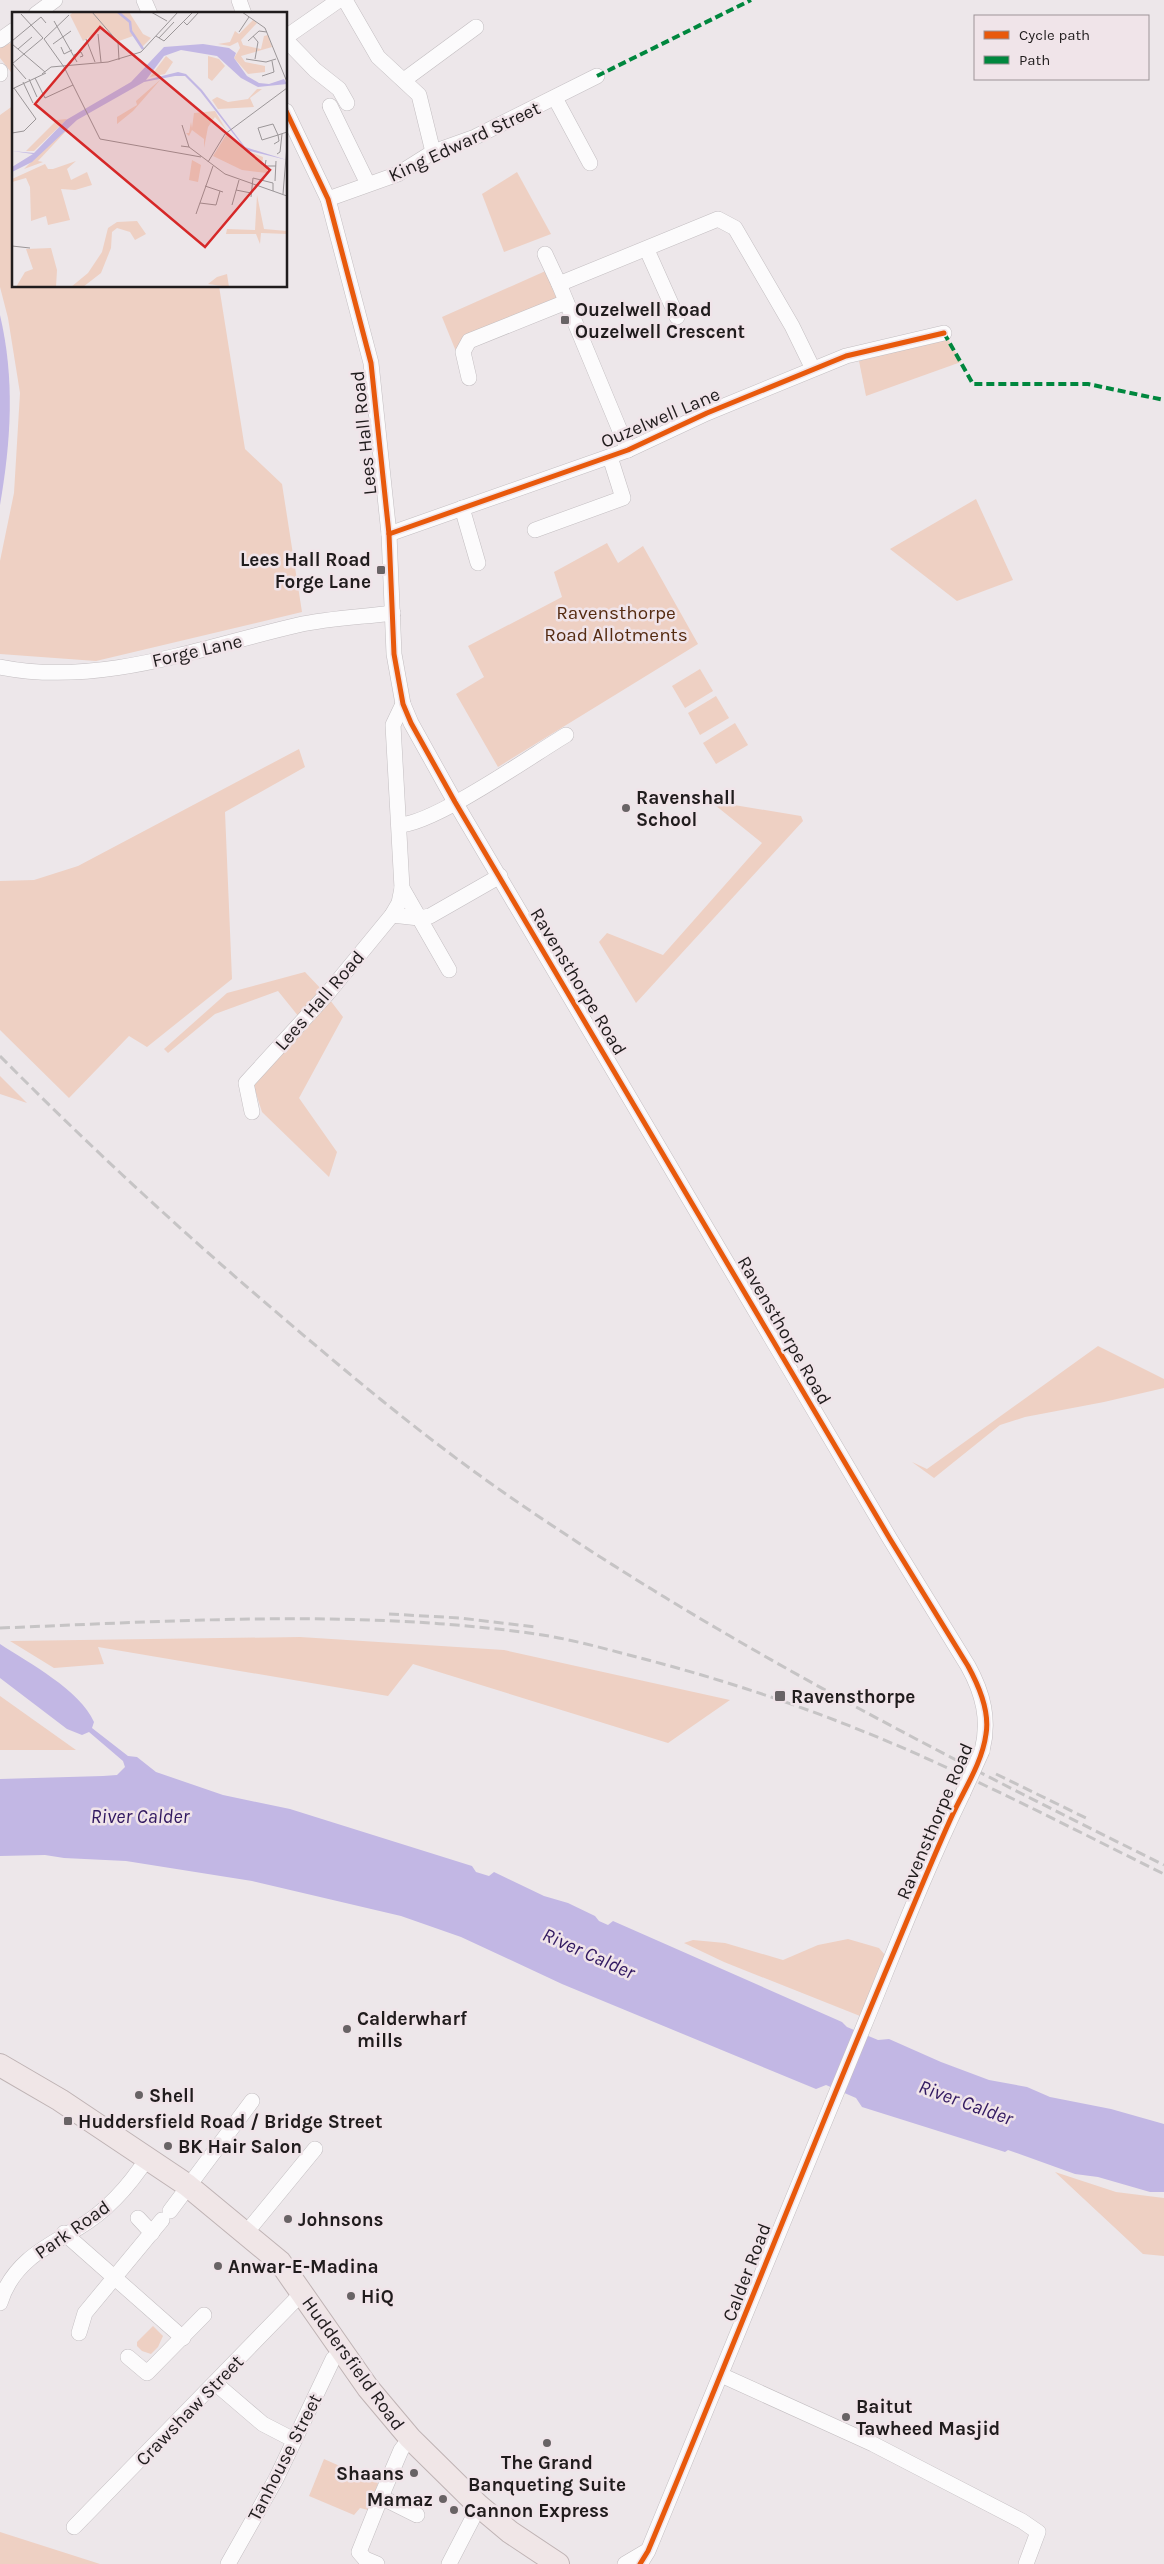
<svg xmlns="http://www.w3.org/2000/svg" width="1164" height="2564" font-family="Karla,sans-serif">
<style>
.green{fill:#eed0c3}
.water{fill:#c2b7e4}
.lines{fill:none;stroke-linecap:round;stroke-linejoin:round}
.minor-casing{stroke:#c3bec1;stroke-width:16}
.highway-casing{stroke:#bfb3b4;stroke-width:24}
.minor{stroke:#fcfbfc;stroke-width:15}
.highway{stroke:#f0e6e7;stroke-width:22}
.rail{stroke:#c6c4c5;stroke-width:3;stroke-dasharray:10 5;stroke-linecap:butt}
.minor-bridge-casing{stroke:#c3bec1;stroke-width:16;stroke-linecap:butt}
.minor-bridge{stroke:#fcfbfc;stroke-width:15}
.quiet{stroke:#00873e;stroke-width:4;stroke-dasharray:8 4;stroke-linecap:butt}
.cycleway-casing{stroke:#f0e4e9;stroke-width:8}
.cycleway{stroke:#e8590c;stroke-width:5}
.poi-dot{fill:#686365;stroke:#f0e4e9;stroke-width:2}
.labels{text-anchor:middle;stroke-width:5;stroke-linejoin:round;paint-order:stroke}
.street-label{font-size:19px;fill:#201c1d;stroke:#f0e4e9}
.poi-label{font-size:19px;font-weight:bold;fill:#201c1d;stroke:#f0e4e9;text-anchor:start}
.park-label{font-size:19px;fill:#552b11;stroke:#f0e4e9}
.water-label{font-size:20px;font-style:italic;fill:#311860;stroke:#f0e4e9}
.inset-river{fill:none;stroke:#c2b7e4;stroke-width:2.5}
.inset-road{fill:none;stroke:#9b9698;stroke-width:1}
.view{fill:#d62828;fill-opacity:0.15;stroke:#d62828;stroke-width:2.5}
.inset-edge{fill:none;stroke:#201c1d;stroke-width:2.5}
</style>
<rect width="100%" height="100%" fill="#ede7ea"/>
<g class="green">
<polygon points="14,34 14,76 0,58 0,47 11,43"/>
<polygon points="14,105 14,286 219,286 245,449 282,484 302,612 96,661 0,654 0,561 14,493 20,393 8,318 0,287 0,115"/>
<polygon points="517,172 551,234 504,252 482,194"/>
<polygon points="550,269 564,301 460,352 455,349 442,317"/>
<polygon points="947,337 961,362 866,396 859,361"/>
<polygon points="976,499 1013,580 957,601 890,549"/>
<polygon points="607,543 618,563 643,546 698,644 498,767 456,694 484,677 468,646 562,597 554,572"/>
<polygon points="700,669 713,691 685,708 672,686"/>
<polygon points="716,696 729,718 700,735 688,713"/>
<polygon points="735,723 748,745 716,764 703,743"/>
<polygon points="299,749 305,767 225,812 232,979 147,1047 129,1036 69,1098 0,1030 0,881 34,880 78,866"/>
<polygon points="710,801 801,816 803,821 636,1003 599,942 607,933 663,955 762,843"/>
<polygon points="305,972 323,991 299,1017 278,991 215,1014 168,1053 164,1049 227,993"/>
<polygon points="330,1000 343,1017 299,1098 337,1152 329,1177 262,1112 253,1084"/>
<polygon points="0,1076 27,1103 0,1094"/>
<polygon points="1098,1346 1164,1379 1164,1388 1104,1402 1025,1417 1000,1425 934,1478 912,1462 927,1469"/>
<polygon points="300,1637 504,1650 730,1700 668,1743 413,1664 388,1696 98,1647 104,1664 54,1668 10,1641"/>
<polygon points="0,1696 76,1750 0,1750"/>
<polygon points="848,1939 879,1948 885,1955 873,1989 860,2016 724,1962 684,1943 693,1940 725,1943 783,1960 818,1945"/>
<polygon points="1055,2172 1116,2192 1164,2198 1164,2256 1143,2254"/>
<polygon points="153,2326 163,2336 158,2347 151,2354 142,2351 137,2346 137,2342"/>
<polygon points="324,2459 378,2483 368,2510 360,2508 354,2515 309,2496"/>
<polygon points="0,2532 100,2564 0,2564"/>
</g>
<g class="water">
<path d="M0 315C15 379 11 441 0 505Z"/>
<path d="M0 1644C29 1663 80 1690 94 1722L92 1728 128 1756 137 1757 156 1772 223 1795 290 1809 472 1866 476 1872 489 1876 494 1872 544 1896 568 1903 595 1916 599 1921 608 1925 613 1921 842 2022 847 2027 878 2040 889 2039 941 2062 989 2080 1027 2087 1050 2097 1111 2109 1164 2124V2192H1150L1098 2177 1075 2174 1008 2150 1005 2152 862 2107 856 2098 826 2085 816 2089 562 1984 461 1937 401 1916 252 1881 126 1861 64 1858 45 1855 0 1856V1779L103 1776 117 1775 125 1767 123 1761 89 1732 82 1735 67 1729 0 1678Z"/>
</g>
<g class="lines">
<defs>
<g id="minor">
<polyline points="144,0 150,14"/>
<polyline points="239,0 244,14"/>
<polyline points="345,0 378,57 419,95 433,152"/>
<polyline points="36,14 55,0"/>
<polyline points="286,37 339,0"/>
<polyline points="0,40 14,30"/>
<polyline points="286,40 315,70 339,89 347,103"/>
<polyline points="0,71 0,74"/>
<polyline points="404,80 476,27"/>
<polyline points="555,98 590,163"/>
<polyline points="330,106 368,184"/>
<path d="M286 111 328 199 371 363 389 534 394 654 403 704 411 723 455 802 890 1539 968 1666C983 1693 990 1720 982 1751"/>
<polyline points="328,199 398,174 433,152 475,137 597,76"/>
<polyline points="647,250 677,317"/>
<polyline points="545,254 559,284 628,450"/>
<polyline points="559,284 718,219 735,228 792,326 813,369"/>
<polyline points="469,378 463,352 469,341 566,302"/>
<polyline points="462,508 478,563"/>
<polyline points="535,530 623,498 610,457"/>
<polyline points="389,534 628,450 707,413 846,356 944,333"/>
<path d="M0 667C100 687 202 647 298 625 329 618 362 617 393 613"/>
<polyline points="403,704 393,725 402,888 449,970"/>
<path d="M399 825C434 824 531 756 566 735"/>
<polyline points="392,915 419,918 430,916 500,876"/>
<polyline points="252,1112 246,1083 328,993 392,915 399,903 402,888"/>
<polyline points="170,2211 252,2101"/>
<polyline points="138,2218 152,2233"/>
<polyline points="64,2233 183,2338"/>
<polyline points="246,2233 315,2149"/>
<path d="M0 2303C12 2263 45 2247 78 2228 107 2211 130 2185 148 2157"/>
<polyline points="79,2333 85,2313 162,2220"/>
<polyline points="128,2357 147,2373 204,2315"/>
<polyline points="721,2375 873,2444 1022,2521 1038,2532 1026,2564"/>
<polyline points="215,2383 263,2424 294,2440"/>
<polyline points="381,2497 401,2450 410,2438"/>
<polyline points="74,2527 303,2292"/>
<polyline points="228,2564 276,2479 333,2359 342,2352"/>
<polyline points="377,2564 365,2559 359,2552 381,2497 417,2515"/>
<polyline points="449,2564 479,2506"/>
<polyline points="625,2564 647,2551"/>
<path d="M640 2564 648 2551C721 2377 790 2202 863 2028 895 1950 926 1869 963 1793"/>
</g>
<polyline id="highway" points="0,2065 60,2100 187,2185 280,2262 368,2388 410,2438 479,2506 510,2532 558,2564"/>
</defs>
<use href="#minor" class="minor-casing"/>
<use href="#highway" class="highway-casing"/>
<use href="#minor" class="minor"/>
<use href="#highway" class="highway"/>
<g class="rail">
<path d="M0 1056C94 1151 193 1242 295 1328 362 1385 431 1442 503 1492 711 1637 938 1753 1164 1865"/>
<polyline points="389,1614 460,1618 536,1627"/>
<path d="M0 1628C176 1621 354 1609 529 1633 569 1638 609 1650 648 1660 754 1688 857 1725 956 1772 1026 1804 1095 1840 1164 1874"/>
<polyline points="996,1774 1086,1818"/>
</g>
<defs>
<polyline id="minor-bridge" points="963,1793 982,1751"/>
</defs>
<use href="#minor-bridge" class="minor-bridge-casing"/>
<use href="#minor-bridge" class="minor-bridge"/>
<g class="quiet">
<polyline points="597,76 751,0"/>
<polyline points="944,333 973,384 1088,384 1164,400"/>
</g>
<defs>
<g id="cycleway">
<path d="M286 111 328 199 371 363 389 534 394 654 403 704 411 723 455 802 890 1539 968 1666C979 1686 990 1711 986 1734 982 1764 963 1791 951 1818 927 1871 906 1924 883 1978 803 2168 728 2360 648 2551L640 2564"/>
<polyline points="389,534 628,450 707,413 846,356 944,333"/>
</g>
</defs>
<use href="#cycleway" class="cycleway-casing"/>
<use href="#cycleway" class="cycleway"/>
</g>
<g class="poi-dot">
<rect x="560" y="315" width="10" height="10" rx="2.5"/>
<rect x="376" y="565" width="10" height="10" rx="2.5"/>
<circle cx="626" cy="808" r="5"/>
<rect x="774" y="1690" width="12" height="12" rx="2.5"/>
<circle cx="347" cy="2029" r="5"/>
<circle cx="139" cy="2095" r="5"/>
<rect x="63" y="2116" width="10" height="10" rx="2.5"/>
<circle cx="168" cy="2146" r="5"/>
<circle cx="288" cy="2219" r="5"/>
<circle cx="218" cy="2266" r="5"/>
<circle cx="351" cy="2296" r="5"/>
<circle cx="846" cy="2417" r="5"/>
<circle cx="547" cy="2443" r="5"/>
<circle cx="414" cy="2473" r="5"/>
<circle cx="443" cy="2499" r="5"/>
<circle cx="454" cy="2510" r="5"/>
</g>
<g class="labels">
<g class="street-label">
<text transform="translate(464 141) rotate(-25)" y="7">King Edward Street</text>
<text transform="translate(660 417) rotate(-23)" y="7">Ouzelwell Lane</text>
<text transform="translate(363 433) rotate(-96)" y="7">Lees Hall Road</text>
<text transform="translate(197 650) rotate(-13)" y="7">Forge Lane</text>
<text transform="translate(579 981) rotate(59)" y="7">Ravensthorpe Road</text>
<text transform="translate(319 1000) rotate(-49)" y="7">Lees Hall Road</text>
<text transform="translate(785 1330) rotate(60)" y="7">Ravensthorpe Road</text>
<text transform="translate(934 1821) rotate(-67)" y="7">Ravensthorpe Road</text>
<text transform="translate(72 2229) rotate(-35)" y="7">Park Road</text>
<text transform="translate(746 2272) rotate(-69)" y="7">Calder Road</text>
<text transform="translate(354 2363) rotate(54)" y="7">Huddersfield Road</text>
<text transform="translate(189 2410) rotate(-46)" y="7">Crawshaw Street</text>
<text transform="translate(284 2457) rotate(-63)" y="7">Tanhouse Street</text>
</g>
<g class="poi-label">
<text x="575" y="316">Ouzelwell Road<tspan x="575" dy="22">Ouzelwell Crescent</tspan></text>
<text x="371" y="566" text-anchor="end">Lees Hall Road<tspan x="371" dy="22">Forge Lane</tspan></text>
<text x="636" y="804">Ravenshall<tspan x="636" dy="22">School</tspan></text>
<text x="791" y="1703">Ravensthorpe</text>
<text x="357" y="2025">Calderwharf<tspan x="357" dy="22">mills</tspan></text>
<text x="149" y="2102">Shell</text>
<text x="78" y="2128">Huddersfield Road / Bridge Street</text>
<text x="178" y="2153">BK Hair Salon</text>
<text x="298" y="2226">Johnsons</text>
<text x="228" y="2273">Anwar-E-Madina</text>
<text x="361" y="2303">HiQ</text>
<text x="856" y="2413">Baitut<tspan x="856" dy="22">Tawheed Masjid</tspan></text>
<text x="547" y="2469" text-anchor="middle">The Grand<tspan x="547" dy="22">Banqueting Suite</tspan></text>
<text x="404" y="2480" text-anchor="end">Shaans</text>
<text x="433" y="2506" text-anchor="end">Mamaz</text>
<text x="464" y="2517">Cannon Express</text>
</g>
<g class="park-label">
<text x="616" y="619">Ravensthorpe<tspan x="616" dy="22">Road Allotments</tspan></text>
</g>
<g class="water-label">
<text x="140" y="1823">River Calder</text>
<text transform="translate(589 1953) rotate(24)" y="7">River Calder</text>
<text transform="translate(966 2102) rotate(20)" y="7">River Calder</text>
</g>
</g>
<g transform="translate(12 12)">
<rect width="275" height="275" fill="#ede7ea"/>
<path d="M61 0H117L131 22 139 26 130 35 121 24 107 29 92 16 71 29 58 3ZM241 8 245 11 229 28 231 33 249 37 252 24 256 23 260 35 229 44 233 50 253 54V60L236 62 222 46 228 36 226 30 218 34 206 32 218 30 223 19 227 22ZM154 44 161 50 153 62 138 65ZM196 44 207 47 213 54 200 69 196 66ZM149 67 121 99 105 112V105L125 93 124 89ZM245 77H250L238 86 242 95 206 97 200 88 205 85 216 90 236 87ZM203 99 215 119 203 105 196 115 192 136V127L180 118 177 124 174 121H177L179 110 180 116 182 101ZM55 107 22 139H14L45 108ZM52 117 55 118 26 149 31 150 12 157ZM216 120 231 137 251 145 250 154 255 155V161L230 158 201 144ZM180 148 189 153 186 170 177 168ZM64 149 55 157 59 168 75 160 80 173 63 178 49 177 58 208 36 213 34 204 19 209 18 175 14 166 0 170V167L33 152 36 157H41ZM245 183 252 217 275 219V222L249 221 248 232 244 222H214L215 217 243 218ZM125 209 134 222 123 228 118 220 105 216 100 220 99 236 89 261 71 275H59L76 261 90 240 96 216 105 210ZM39 236 45 258 44 275H4L13 260 21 257 14 237ZM215 262 217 275 196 272 205 265Z" fill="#eed0c3"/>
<path d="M191 32 217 36 224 41 222 46 235 64 247 71 257 72 272 67 275 72 246 75 229 66 205 44 169 38 152 44 134 68 166 60 174 62 190 78 233 135 275 148 234 138 188 79 173 64H163L132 70 65 108 20 150 0 160V155L21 142 0 139 22 141 54 108 119 70 152 35Z" fill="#c2b7e4"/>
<path class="inset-river" d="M106 0 118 10 119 19 131 37"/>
<path class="inset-road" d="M80 0 106 30 107 48M139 0 155 9M230 0 253 16 275 70M57 3 32 27 52 55 88 127 189 145M42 9 65 50M171 9 175 13 187 0M227 20 237 5M86 22 89 50M144 24 152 29 181 0M241 24 246 30 243 47M147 26 162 10M74 27 83 50M0 29 29 5 34 11M236 29 247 19 255 20M0 32 33 60M41 32 59 19M49 35 52 42 60 38M6 37 20 25M62 43 69 40 71 44 68 45M234 47 254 50 264 47M0 51 14 67M0 52 31 26 9 2M30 62 39 55 96 50 129 40 166 0M250 64 262 60 260 49M23 66 33 86 61 73M17 67 25 85M11 70 21 91M0 77 34 61M261 112 266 123 250 128 246 116ZM170 113 177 135M0 121 12 119 24 107 2 76M262 132 267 129 266 123 275 120M169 134 177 135 213 162 275 184M265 142 268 140 270 122M254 148 253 154H264M196 150 213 122 275 76M263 169 264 149M193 174 211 180M224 178 239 181M271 182 275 133M239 185 241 166 261 171V179M188 191 204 193 208 179M220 193 227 168M184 202 201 154M0 234 18 236"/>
<path class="view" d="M88 15 258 158 193 235 23 92Z"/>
<rect width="275" height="275" class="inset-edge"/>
</g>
<rect x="974" y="15" width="175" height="65" fill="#f0e4e9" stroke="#9d9497"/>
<rect x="984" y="31" width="25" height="8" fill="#e8590c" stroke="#9d9497"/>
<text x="1019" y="40" font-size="15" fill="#201c1d">Cycle path</text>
<rect x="984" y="56" width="25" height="8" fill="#00873e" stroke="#9d9497"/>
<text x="1019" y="65" font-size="15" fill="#201c1d">Path</text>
</svg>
